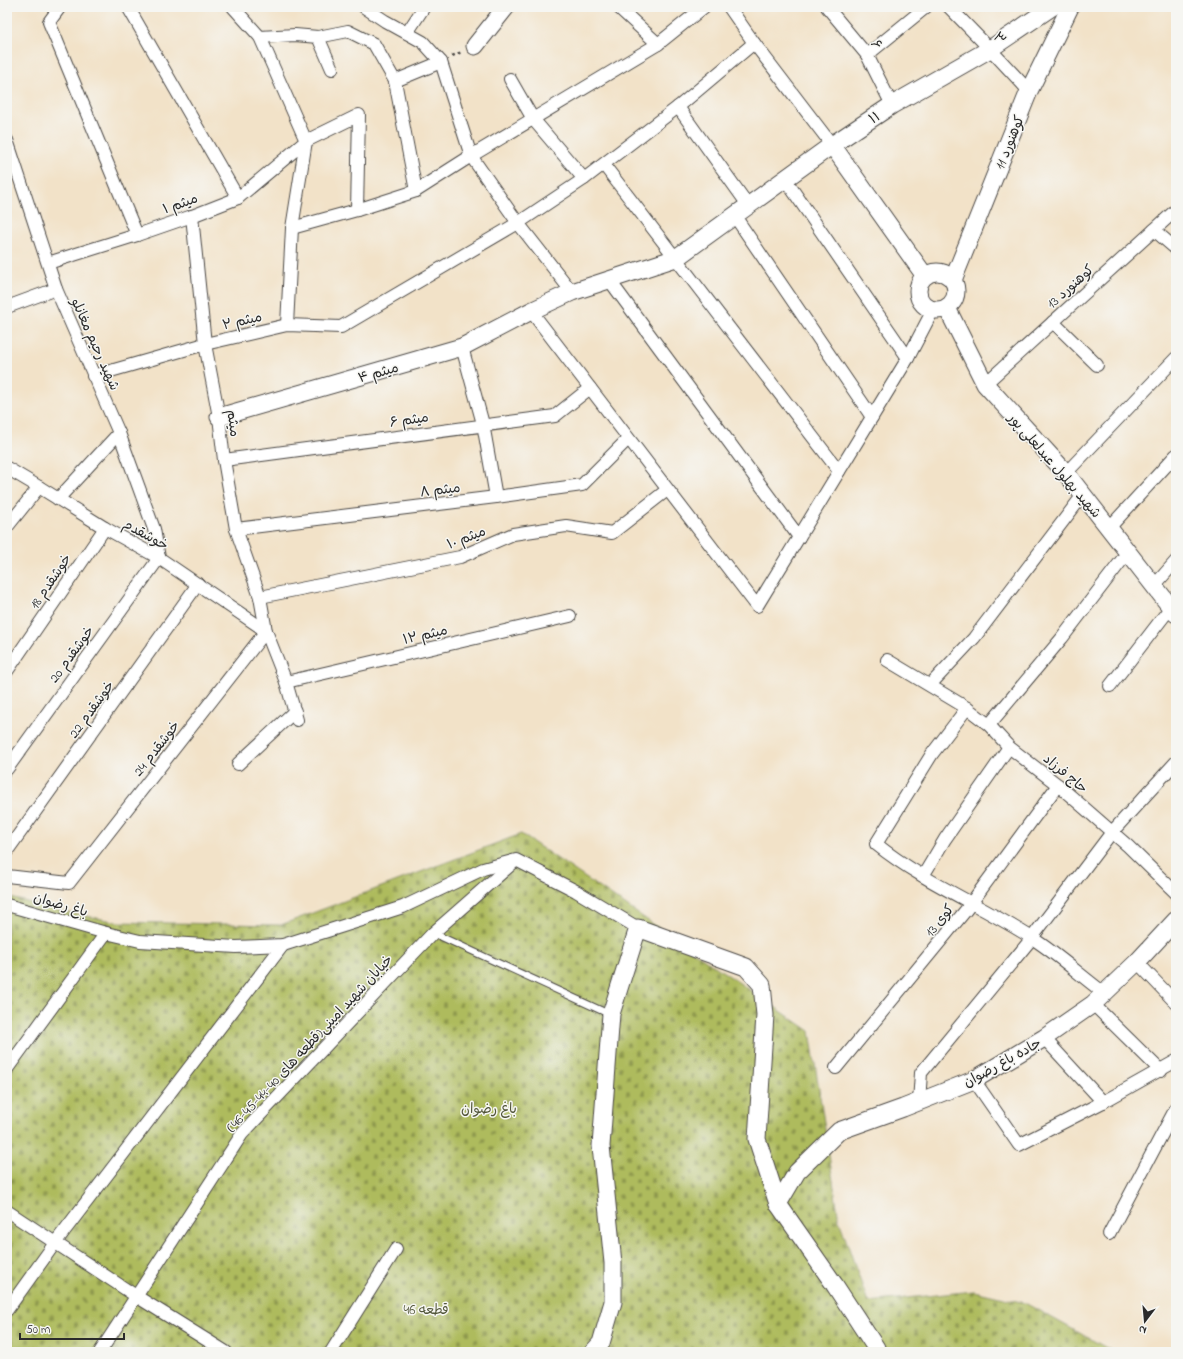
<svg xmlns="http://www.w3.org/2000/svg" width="1183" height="1359" font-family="'Indie Flower','Playpen Sans Arabic',sans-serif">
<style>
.cemetery{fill:url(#cemetery-stones);stroke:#6c7344}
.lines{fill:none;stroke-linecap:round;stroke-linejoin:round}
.lane-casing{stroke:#494643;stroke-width:8}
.street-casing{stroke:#494643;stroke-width:14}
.secondary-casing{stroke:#494643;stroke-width:19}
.path{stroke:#494643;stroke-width:2.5;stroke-dasharray:3 3;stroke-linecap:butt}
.lane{stroke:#fff;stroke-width:6}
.street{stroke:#fff;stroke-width:12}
.secondary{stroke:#fff;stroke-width:17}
.labels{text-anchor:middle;stroke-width:3;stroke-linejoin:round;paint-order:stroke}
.street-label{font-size:14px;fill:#2b2b2b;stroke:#f6f6f2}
.park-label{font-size:14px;fill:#52563a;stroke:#f6f6f2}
</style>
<defs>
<pattern id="cemetery-stones" width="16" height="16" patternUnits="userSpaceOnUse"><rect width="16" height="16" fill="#aebb5d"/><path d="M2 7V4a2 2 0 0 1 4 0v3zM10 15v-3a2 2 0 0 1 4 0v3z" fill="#8e984d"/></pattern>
</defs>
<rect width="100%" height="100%" fill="#f6f6f2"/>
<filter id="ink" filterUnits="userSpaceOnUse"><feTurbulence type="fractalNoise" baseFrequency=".025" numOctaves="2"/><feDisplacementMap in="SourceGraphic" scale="8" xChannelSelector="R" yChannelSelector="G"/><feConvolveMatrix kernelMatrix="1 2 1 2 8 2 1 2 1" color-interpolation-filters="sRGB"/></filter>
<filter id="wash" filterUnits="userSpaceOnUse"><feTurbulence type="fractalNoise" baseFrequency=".012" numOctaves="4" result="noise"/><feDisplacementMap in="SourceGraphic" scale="16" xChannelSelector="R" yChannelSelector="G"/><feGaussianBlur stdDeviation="0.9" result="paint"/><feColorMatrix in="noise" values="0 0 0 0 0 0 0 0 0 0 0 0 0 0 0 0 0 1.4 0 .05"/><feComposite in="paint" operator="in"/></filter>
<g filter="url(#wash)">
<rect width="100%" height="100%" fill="#f2e2c8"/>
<polygon class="cemetery" points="521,834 810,1031 839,1220 868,1302 974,1291 1025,1303 1114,1352 7,1352 7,897 70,913 118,922 281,925"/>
</g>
<g filter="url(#ink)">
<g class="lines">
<defs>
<polyline id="lane" points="433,933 609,1014"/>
<g id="street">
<polyline points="60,7 49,22 137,235"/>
<polyline points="128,7 238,198"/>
<polyline points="233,7 260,37 306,141 292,228 287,325"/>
<polyline points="364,7 385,21 423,42 441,62 471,156 518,223 572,292"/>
<polyline points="618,7 658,44 704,7"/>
<polyline points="729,7 754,43 832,145"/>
<polyline points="827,7 867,55 892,105"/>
<polyline points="949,7 990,49 1029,91"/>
<polyline points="407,33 424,7"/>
<polyline points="260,37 295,35 318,37 348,31 374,44 395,81 441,62"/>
<polyline points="318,37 332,69"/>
<polyline points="867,55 926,7"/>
<polyline points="510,79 533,119 584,179"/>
<polyline points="395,81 416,191"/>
<polyline points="678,107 748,205"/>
<polyline points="7,140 56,289 119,433 154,529 159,558 7,769"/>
<polyline points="604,165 839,471"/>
<polyline points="785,179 908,358"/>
<polyline points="734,215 872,417"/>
<polyline points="192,216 205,344 219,417 224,460 236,529 260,597 266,631 286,682 297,720"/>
<polyline points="292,228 357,210 416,191 471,156 658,44"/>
<polyline points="1154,230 1176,249"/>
<polyline points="48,263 137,235 192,216 238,198 306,141 359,115 357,210"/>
<polyline points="610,281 799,537"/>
<polyline points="7,307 56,289"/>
<polyline points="531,311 757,606 908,358 933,310"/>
<polyline points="1053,322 1097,365"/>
<polyline points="462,347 483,424 496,497"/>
<polyline points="93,376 205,344 287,325 341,327 518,223 584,179 678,107 754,43"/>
<polyline points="985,384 1176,210"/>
<polyline points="224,460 555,416 590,388"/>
<polyline points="7,468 39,487 105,528 159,558 266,631"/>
<polyline points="1066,473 1176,358"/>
<polyline points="58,499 119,433"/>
<polyline points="7,527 39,487"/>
<polyline points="1109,528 1176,455"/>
<polyline points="236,529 496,497 582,485 628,439"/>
<polyline points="1154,586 1176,561"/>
<polyline points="260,597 460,557 513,534 566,526 612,533 667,490"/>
<polyline points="887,660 967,708 989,725 1009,747 1058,785 1128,846 1176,893"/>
<polyline points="7,671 105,528"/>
<polyline points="286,682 570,616"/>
<polyline points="930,685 974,638 1083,495"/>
<polyline points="1110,686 1171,607"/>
<path d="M967 708 932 754 876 844C923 882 981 905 1032 938 1057 954 1080 975 1104 993"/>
<polyline points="989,725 1062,638 1128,552"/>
<polyline points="238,764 295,711"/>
<polyline points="7,851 198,584"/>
<polyline points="7,876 69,883 266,631"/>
<polyline points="923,876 945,839 1009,747"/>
<polyline points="7,905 106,933 140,941 236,947 283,945 403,907 483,869 516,860 576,891 638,928"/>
<polyline points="1137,962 1176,1003"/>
<polyline points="1093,1004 1161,1071"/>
<polyline points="1044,1038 1103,1102"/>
<polyline points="836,1068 966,910 1058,785"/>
<polyline points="7,1069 106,933"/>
<polyline points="974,1080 1019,1145 1103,1102 1176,1061"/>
<polyline points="919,1102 921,1073 1028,943 1112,832 1176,762"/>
<polyline points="7,1211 136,1296 226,1352"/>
<polyline points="1109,1234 1176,1108"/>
<polyline points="7,1310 55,1243 283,945"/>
<polyline points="100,1352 242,1134 433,933 514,862"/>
<polyline points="331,1352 396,1249"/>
</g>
<g id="secondary">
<polyline points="475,46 506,7"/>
<circle cx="937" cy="291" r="19"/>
<polyline points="925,276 832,145 892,105 990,49 1052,7"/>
<polyline points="953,280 1029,91 1070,7"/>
<polyline points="947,308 985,384 1066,473 1176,614"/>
<polyline points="219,417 462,347 531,311 572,292 676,258 832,145"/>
<polyline points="778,1204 797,1172 839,1131 903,1108 974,1080 1044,1038 1093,1004 1137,962 1176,920"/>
<polyline points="593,1352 601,1343 613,1302 613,1263 601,1146 611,1014 638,928 746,967 762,985 765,1015 757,1139 778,1204 834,1284 876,1348 877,1352"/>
</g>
</defs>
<use href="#lane" class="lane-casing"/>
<use href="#street" class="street-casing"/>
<use href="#secondary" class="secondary-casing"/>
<polyline class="path" points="452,56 462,52"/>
<use href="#lane" class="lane"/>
<use href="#street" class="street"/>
<use href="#secondary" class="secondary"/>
</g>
</g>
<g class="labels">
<g class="street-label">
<text transform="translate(1000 38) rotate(46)" y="5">۳</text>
<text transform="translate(877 44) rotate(55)" y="5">۶</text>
<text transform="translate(874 117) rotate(-33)" y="5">۱۱</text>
<text transform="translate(1009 142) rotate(-68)" y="5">کوهنورد 11</text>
<text transform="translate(180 203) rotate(-20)" y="5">۱ میثم</text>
<text transform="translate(1070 286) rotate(-42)" y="5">کوهنورد 13</text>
<text transform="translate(242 320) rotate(-13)" y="5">۲ میثم</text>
<text transform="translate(96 344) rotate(66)" y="5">شهید رحیم مغانلو</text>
<text transform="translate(378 372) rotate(-16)" y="5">۴ میثم</text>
<text transform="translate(409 419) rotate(-8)" y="5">۶ میثم</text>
<text transform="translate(234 423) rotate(82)" y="5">میثم</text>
<text transform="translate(1055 465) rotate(49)" y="5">شهید بهلول عبدلعلی پور</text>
<text transform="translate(440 489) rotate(-7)" y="5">۸ میثم</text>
<text transform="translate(146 534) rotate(29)" y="5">خوشقدم</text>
<text transform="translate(466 537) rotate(-21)" y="5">۱۰ میثم</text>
<text transform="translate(50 581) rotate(-56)" y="5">خوشقدم 18</text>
<text transform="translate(425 634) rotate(-13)" y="5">۱۲ میثم</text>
<text transform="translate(71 654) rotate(-54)" y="5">خوشقدم 20</text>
<text transform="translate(91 709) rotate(-54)" y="5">خوشقدم 22</text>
<text transform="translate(156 748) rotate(-52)" y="5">خوشقدم 24</text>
<text transform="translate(1066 773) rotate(40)" y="5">حاج فرزاد</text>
<text transform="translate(61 904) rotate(16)" y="5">باغ رضوان</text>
<text transform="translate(939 920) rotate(-51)" y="5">کوی 13</text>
<text transform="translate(309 1043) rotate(-47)" y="5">خیابان شهید امینی(قطعه های 40-44-45-46)</text>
<text transform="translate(1002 1062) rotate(-29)" y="5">جاده باغ رضوان</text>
</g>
<g class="park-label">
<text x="489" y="1113">باغ رضوان</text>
<text x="426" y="1314">قطعه 46</text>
</g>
</g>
<rect width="1183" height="1359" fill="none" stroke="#f6f6f2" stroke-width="24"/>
<g transform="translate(1145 1321) rotate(196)" stroke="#f6f6f2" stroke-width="3" paint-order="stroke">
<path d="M0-3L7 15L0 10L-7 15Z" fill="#2b2b2b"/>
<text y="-6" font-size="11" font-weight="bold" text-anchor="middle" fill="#2b2b2b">N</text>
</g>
<path d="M20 1333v6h104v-6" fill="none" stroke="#2b2b2b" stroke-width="2"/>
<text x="26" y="1333" font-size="12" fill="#2b2b2b" stroke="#f6f6f2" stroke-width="3" paint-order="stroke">50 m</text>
</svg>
